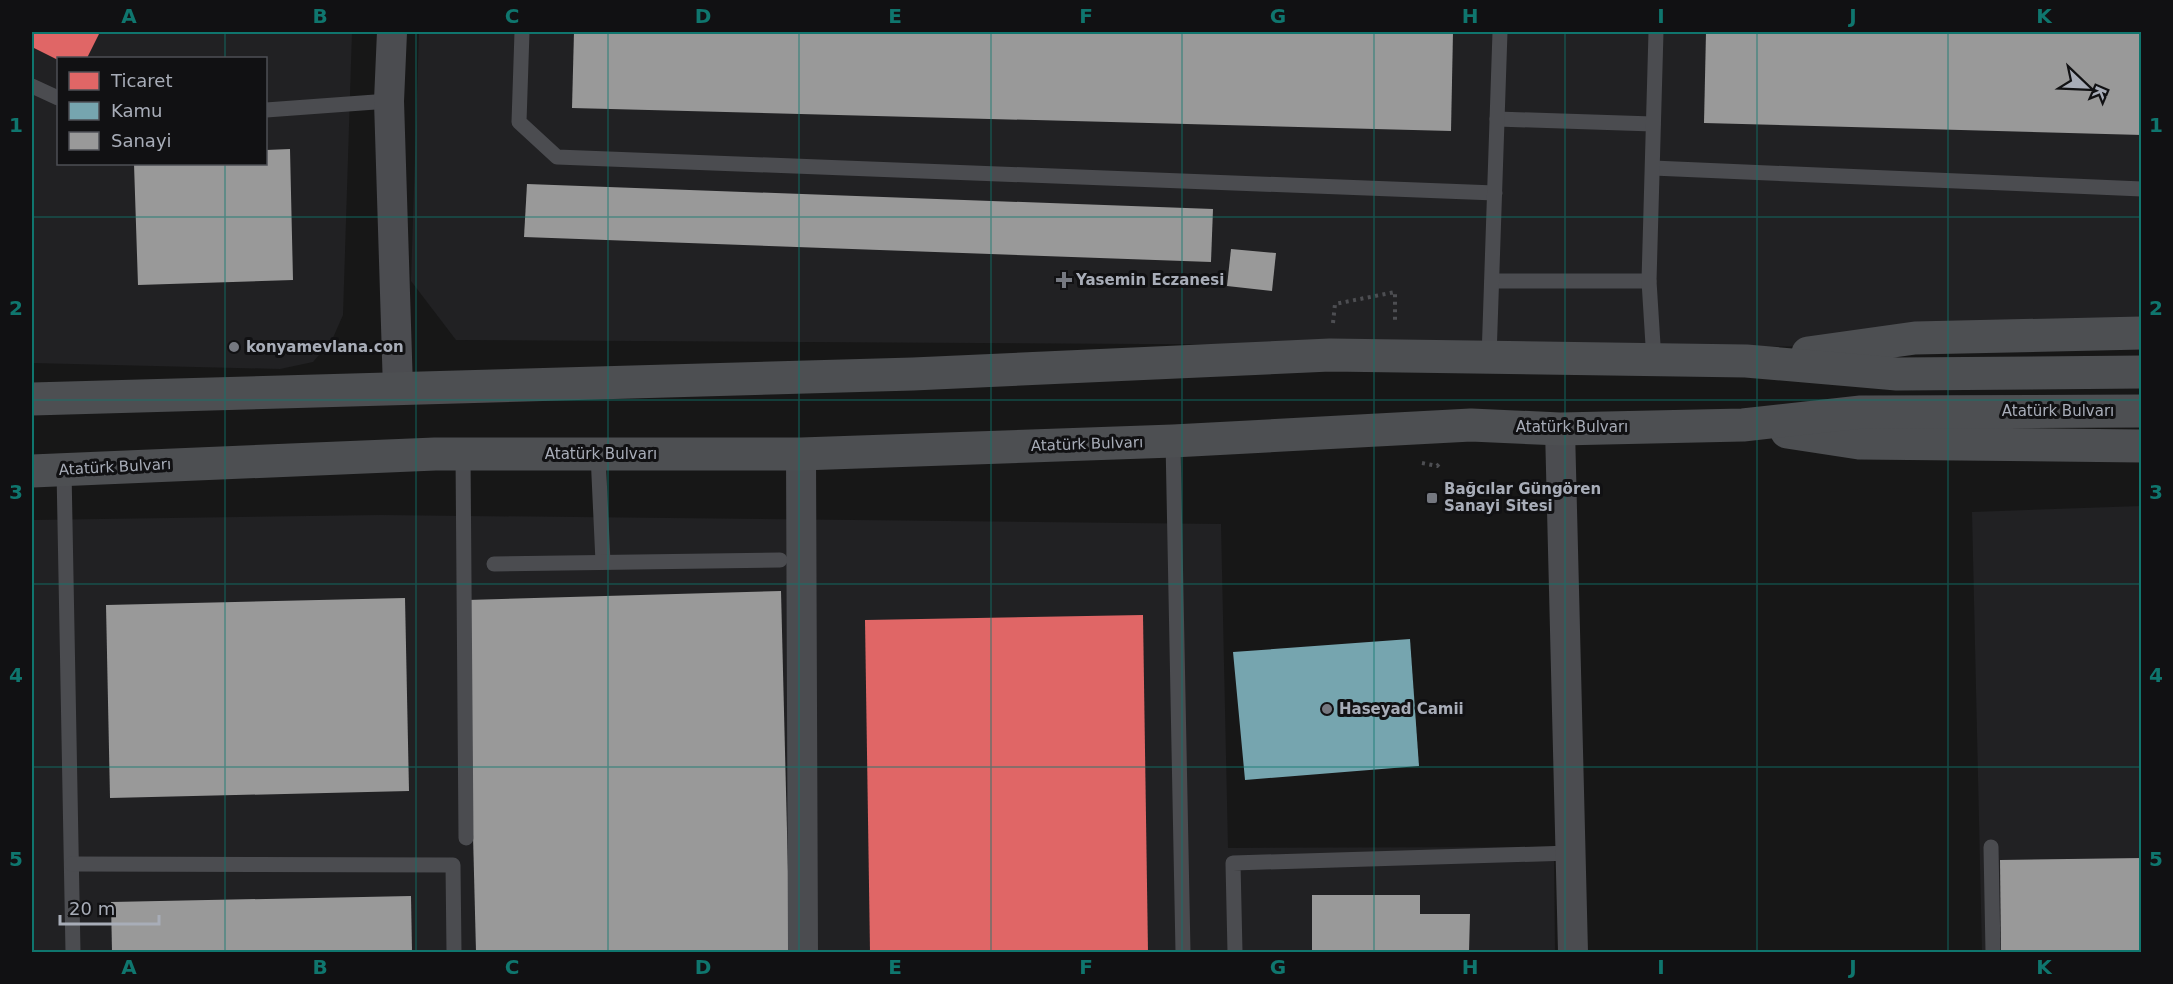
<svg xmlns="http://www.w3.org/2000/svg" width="2173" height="984" font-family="'DejaVu Sans',sans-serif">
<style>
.built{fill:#212123;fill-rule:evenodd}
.shops{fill:#e06666}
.public{fill:#76a5af}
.industry{fill:#999}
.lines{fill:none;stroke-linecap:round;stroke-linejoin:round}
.path{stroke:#4d4e52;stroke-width:4;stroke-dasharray:3 4.5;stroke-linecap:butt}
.lane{stroke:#4b4c50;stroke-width:15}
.street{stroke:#4b4c50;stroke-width:30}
.primary{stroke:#4d4f52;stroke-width:33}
.grid{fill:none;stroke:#0f766e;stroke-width:1.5;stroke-opacity:0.55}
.poi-dot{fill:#757880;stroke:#111113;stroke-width:2}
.labels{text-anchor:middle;stroke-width:6;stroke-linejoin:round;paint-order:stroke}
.poi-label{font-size:15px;font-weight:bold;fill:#a8adb8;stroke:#111113;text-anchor:start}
.street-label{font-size:15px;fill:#a8adb8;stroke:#111113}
.neatline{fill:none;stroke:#0f766e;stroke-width:2}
.grid-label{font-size:20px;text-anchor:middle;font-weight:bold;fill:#0f766e}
</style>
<rect width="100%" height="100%" fill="#171717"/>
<g class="built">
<path d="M32 32H352L343 315 332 340 313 362 280 369 32 363ZM58 58H266V164H58Z"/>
<polygon points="419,32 2141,32 2141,345 1691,347 456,340 411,281"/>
<polygon points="2141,506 2141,952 1982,952 1972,512"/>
<polygon points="381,515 1221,524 1228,848 1554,847 1555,952 32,952 32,520"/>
</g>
<g class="shops">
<polygon points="32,32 100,32 87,58 58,60 32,47"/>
<polygon points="1143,615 1148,952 870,952 865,620"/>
</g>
<polygon class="public" points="1410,639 1419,766 1245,780 1233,652"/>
<g class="industry">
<polygon points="574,32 1453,32 1451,131 572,108"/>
<polygon points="1706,32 2142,32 2142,135 1704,123"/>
<polygon points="290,149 293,280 138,285 134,164 266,164 266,150"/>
<polygon points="527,184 1213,209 1211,262 524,237"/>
<polygon points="1231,249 1276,253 1272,291 1227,286"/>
<polygon points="781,591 790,952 476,952 467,600"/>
<polygon points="405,598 409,791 110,798 106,605"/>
<polygon points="2142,858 2142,952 2001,952 2000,860"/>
<polygon points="1312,895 1420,895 1420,914 1470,914 1469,952 1312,952"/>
<polygon points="411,896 412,952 112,952 111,902"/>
</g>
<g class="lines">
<g class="path">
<polyline points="1333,323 1335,304 1395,292 1395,324"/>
<polyline points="1422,463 1437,466 1442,461"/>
</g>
<g class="lane">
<polyline points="522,32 519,122 557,157 1495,193"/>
<polyline points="32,86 58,98"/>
<polyline points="266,110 389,101"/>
<polyline points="1497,119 1653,124"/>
<polyline points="1653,168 2142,189"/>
<polyline points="1492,281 1649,281"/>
<polyline points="1489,358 1500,32"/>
<polyline points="1654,361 1649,281 1656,32"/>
<polyline points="1173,441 1183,952"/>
<polyline points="463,454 466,838"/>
<polyline points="598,454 603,562"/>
<polyline points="64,470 73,952"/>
<polyline points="494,564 780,560"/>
<polyline points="1991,847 1993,952"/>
<polyline points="72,864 453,865 454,952"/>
<polyline points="1235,952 1233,863 1571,853"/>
</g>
<g class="street">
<polyline points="392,32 389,101 398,389"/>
<polyline points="1560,429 1573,952"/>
<polyline points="801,454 803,952"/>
</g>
<g class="primary">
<polyline points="1808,353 1915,338 2142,333"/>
<polyline points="32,399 913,374 1330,355 1746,361 1897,374 2142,372"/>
<polyline points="1787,432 1859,443 2142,446"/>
<polyline points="32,471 435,454 801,454 1173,441 1471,425 1560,429 1743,425 1861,412 2142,411"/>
</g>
</g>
<path class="grid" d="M225 32V58M416 32V952M608 32V952M799 32V952M991 32V952M1182 32V952M1374 32V952M1565 32V952M1757 32V952M1948 32V952M225 164V952M32 217H2142M32 400H2142M32 584H2142M32 767H2142"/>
<g class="poi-dot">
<path d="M1061 271h6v6h6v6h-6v6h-6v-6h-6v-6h6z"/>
<circle cx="234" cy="347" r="6"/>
<rect x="1426" y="492" width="12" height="12" rx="3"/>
<circle cx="1327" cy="709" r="6"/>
</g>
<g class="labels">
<g class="poi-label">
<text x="1076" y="285">Yasemin Eczanesi</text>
<text x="246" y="352">konyamevlana.con</text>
<text x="1444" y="494">Bağcılar Güngören<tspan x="1444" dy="17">Sanayi Sitesi</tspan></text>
<text x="1339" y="714">Haseyad Camii</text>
</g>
<g class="street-label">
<text x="2058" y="416">Atatürk Bulvarı</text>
<text x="1572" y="432">Atatürk Bulvarı</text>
<text transform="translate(1087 444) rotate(-2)" y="5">Atatürk Bulvarı</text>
<text x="601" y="459">Atatürk Bulvarı</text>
<text transform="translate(115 467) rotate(-3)" y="5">Atatürk Bulvarı</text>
</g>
</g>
<rect width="2173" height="984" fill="none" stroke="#111113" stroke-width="66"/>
<rect x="57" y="57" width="210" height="108" fill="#111113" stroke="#4d4f55" stroke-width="1.5"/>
<rect x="69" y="72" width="30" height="18" fill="#e06666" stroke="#4d4f55" stroke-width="1.5"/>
<text x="111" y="87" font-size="18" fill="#a8adb8">Ticaret</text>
<rect x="69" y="102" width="30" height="18" fill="#76a5af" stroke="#4d4f55" stroke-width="1.5"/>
<text x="111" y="117" font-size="18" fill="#a8adb8">Kamu</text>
<rect x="69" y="132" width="30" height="18" fill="#999999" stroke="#4d4f55" stroke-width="1.5"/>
<text x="111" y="147" font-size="18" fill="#a8adb8">Sanayi</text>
<g transform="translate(2086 87) rotate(113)" stroke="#111113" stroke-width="4.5" paint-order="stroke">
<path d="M0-4.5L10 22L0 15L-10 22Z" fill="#a8adb8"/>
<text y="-9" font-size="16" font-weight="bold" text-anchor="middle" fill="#a8adb8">K</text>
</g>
<path d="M60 915v9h99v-9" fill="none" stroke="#a8adb8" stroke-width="3"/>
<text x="69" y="915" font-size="18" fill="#a8adb8" stroke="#111113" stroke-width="4.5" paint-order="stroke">20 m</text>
<rect x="33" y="33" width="2107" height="918" class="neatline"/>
<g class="grid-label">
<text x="129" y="23">A</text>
<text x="320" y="23">B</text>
<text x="512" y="23">C</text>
<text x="703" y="23">D</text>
<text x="895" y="23">E</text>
<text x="1086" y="23">F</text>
<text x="1278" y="23">G</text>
<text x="1470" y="23">H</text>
<text x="1661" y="23">I</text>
<text x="1853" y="23">J</text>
<text x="2044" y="23">K</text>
<text x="16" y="132">1</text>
<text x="2156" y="132">1</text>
<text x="16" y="315">2</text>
<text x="2156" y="315">2</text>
<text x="16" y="499">3</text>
<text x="2156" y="499">3</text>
<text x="16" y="682">4</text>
<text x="2156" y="682">4</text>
<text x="16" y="866">5</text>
<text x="2156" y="866">5</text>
<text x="129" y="974">A</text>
<text x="320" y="974">B</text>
<text x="512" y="974">C</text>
<text x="703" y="974">D</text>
<text x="895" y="974">E</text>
<text x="1086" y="974">F</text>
<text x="1278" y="974">G</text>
<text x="1470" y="974">H</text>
<text x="1661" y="974">I</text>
<text x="1853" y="974">J</text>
<text x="2044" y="974">K</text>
</g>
</svg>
